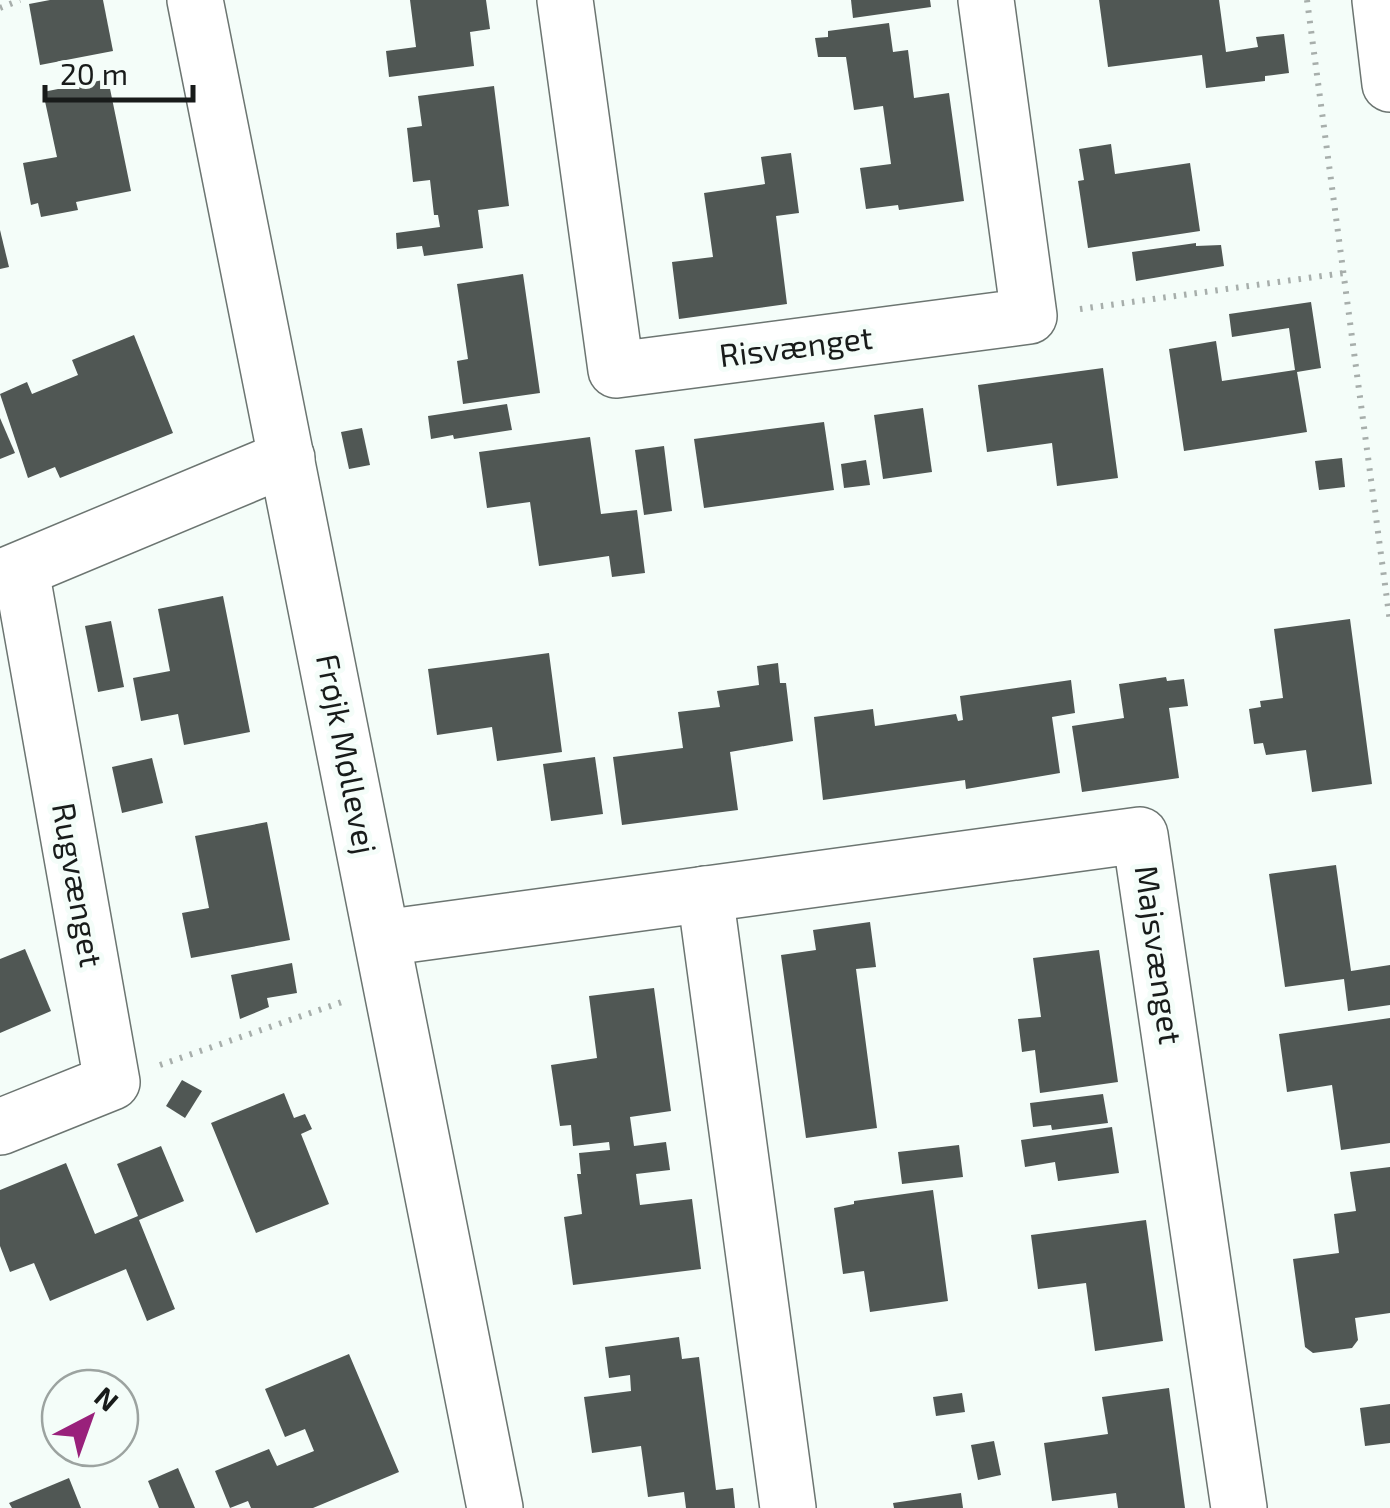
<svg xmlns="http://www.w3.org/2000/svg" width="1390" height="1508" font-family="'Exo 2',sans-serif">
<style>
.building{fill:#505754}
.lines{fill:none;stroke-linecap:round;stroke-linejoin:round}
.minor-casing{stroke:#6c7571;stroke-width:58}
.path{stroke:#a7aeab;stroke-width:6;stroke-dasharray:2.5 8;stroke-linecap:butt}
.minor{stroke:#fff;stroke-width:55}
.labels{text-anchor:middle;stroke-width:10;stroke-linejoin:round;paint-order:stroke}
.street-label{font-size:32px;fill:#181b1a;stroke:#f4fdf9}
</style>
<rect width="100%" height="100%" fill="#f4fdf9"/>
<g class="building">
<polygon points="50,0 103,0 113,51 40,65 29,4"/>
<polygon points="410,0 486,0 490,29 470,32 474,66 389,77 386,51 416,47"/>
<polygon points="851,0 930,0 931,7 853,18"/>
<polygon points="1099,0 1219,0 1226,52 1258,47 1256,37 1284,34 1289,73 1265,76 1265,81 1206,88 1202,55 1108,67"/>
<polygon points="889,23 893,52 908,50 914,98 949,93 964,201 899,210 898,205 866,209 860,168 891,164 883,106 854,110 846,57 818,57 815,38 828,37 828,31"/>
<polygon points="108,79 131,191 76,202 78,210 41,217 38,203 31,205 23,163 57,157 43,92"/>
<polygon points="494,86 509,206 478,210 483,248 424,256 422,246 397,249 396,233 440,227 438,215 434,215 430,180 413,182 407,128 422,126 418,96"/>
<polygon points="1111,144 1115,174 1190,163 1200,231 1088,248 1078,181 1084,180 1079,149"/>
<polygon points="791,153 799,213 776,216 787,304 679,319 672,262 713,257 704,193 765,184 761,157"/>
<polygon points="0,230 9,267 0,269"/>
<polygon points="1196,243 1196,246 1221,245 1224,266 1136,281 1132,252"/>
<polygon points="523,274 540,393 463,404 457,361 468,359 457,284"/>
<polygon points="1311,302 1321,368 1297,372 1307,432 1184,451 1169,349 1216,341 1222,381 1295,370 1289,328 1232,337 1229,314"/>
<polygon points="134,335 173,433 60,478 55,467 28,478 0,394 27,382 32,394 78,375 72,360"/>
<polygon points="1103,368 1118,478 1057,486 1052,443 987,452 978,385"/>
<polygon points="507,404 512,430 454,439 453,435 431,439 428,416"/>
<polygon points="923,408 932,472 883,479 874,415"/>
<polygon points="0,418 15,453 0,459"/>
<polygon points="824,422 834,490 704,508 694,439"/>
<polygon points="362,428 370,465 349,469 341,432"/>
<polygon points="590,437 601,514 637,510 645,573 612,577 609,556 539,566 530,502 487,508 479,452"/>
<polygon points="664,446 672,511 644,515 635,450"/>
<polygon points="1342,458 1345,487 1319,490 1315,461"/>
<polygon points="866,460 870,485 844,488 841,464"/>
<polygon points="223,596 250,732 184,745 178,714 141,721 133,678 170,671 158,609"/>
<polygon points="1350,619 1372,784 1312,792 1306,750 1266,755 1263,743 1254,744 1249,709 1261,707 1260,701 1283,698 1274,629"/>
<polygon points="111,621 124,687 98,692 85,626"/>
<polygon points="549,653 562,752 497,761 492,727 437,735 428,669"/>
<polygon points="778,663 780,683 786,683 793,741 730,752 738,810 622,825 613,757 683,748 678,712 720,707 717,691 759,685 757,666"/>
<polygon points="1166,677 1167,681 1184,679 1188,706 1169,708 1179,778 1082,792 1072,726 1124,718 1119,684"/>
<polygon points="1071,680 1075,713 1052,717 1060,773 966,789 965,780 823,800 814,717 873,709 875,726 956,714 958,721 963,720 960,696"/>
<polygon points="595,757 603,814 551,821 543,764"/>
<polygon points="152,758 163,803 122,813 112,767"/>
<polygon points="267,822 290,940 191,958 182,913 209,908 195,836"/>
<polygon points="1336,865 1351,971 1390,965 1390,1005 1348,1011 1344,979 1285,987 1269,874"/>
<polygon points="870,922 876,967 856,969 877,1128 806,1138 781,955 816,950 813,930"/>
<polygon points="25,949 51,1011 0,1033 0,959"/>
<polygon points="1099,950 1118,1082 1040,1093 1035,1050 1022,1052 1018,1019 1041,1017 1033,958"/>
<polygon points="292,963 297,993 267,998 269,1007 240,1019 231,975"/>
<polygon points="654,988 671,1111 630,1117 634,1146 666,1142 670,1170 636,1174 640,1205 692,1199 701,1269 573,1285 564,1217 582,1214 577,1174 581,1174 579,1153 610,1150 609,1142 573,1146 571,1125 560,1126 551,1065 597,1058 589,996"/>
<polygon points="1390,1018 1390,1143 1341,1150 1332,1085 1287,1092 1279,1034"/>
<polygon points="182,1080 202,1091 185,1118 166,1106"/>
<polygon points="284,1093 294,1118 305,1114 312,1129 301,1134 329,1204 256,1233 211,1123"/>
<polygon points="1103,1094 1108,1123 1052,1130 1051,1125 1033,1127 1030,1103"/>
<polygon points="1112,1127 1119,1173 1058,1181 1055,1162 1025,1167 1021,1140"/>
<polygon points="959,1145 963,1177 902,1184 898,1152"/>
<polygon points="161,1146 184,1201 139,1220 175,1309 147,1321 126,1269 50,1301 34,1263 10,1272 0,1246 0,1190 66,1163 95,1234 138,1216 117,1164"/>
<polygon points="1390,1167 1390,1313 1355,1318 1358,1340 1352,1348 1313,1353 1305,1347 1293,1259 1339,1253 1334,1214 1356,1211 1350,1172"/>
<polygon points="933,1190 948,1301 870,1312 864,1271 843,1274 834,1208 854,1204 854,1201"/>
<polygon points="1146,1220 1163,1341 1095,1351 1086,1283 1038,1289 1031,1235"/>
<polygon points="679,1337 682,1359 699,1357 716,1490 733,1488 735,1508 686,1508 684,1492 648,1497 641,1446 592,1453 584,1397 631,1391 630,1375 609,1378 605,1347"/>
<polygon points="349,1354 399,1472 313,1508 251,1508 248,1501 230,1508 215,1471 269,1449 277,1466 314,1451 305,1429 285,1437 265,1389"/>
<polygon points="1169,1388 1185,1508 1118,1508 1116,1493 1052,1501 1044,1443 1108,1434 1102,1397"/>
<polygon points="962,1393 965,1412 936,1416 933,1397"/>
<polygon points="1390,1404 1390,1443 1365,1446 1360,1408"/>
<polygon points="994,1441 1001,1475 978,1480 971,1445"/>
<polygon points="178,1468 195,1508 159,1508 148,1481"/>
<polygon points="69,1478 81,1508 12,1508 9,1503"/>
<polygon points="961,1493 963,1508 894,1508 893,1503"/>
</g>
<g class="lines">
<defs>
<g id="minor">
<polyline points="195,0 495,1508"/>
<polyline points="565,0 616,370 1029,316 986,0"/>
<polyline points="1380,0 1390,84"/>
<polyline points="0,578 287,458"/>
<polyline points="705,894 788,1508"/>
<polyline points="383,938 1140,835 1239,1508"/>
<polyline points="0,1127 112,1082 21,570"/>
</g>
</defs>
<use href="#minor" class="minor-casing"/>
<g class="path">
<polyline points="1307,0 1390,622"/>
<polyline points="0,8 20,0"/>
<polyline points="1080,309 1344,273"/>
<polyline points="160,1065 342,1002"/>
</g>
<use href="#minor" class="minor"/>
</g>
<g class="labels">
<g class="street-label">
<text transform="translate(796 347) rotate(-7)" y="11">Risvænget</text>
<text transform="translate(346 754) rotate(79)" y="11">Frøjk Møllevej</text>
<text transform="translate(77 885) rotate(80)" y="11">Rugvænget</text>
<text transform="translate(1158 955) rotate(82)" y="11">Majsvænget</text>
</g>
</g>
<g transform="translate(90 1418) rotate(41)"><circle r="48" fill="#f4fdf9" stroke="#9ca3a0" stroke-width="2.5"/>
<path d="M0-8L18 38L0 25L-18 38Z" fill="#99217b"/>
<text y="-15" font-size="28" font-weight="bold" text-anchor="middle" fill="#181b1a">N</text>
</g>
<path d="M45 85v15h148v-15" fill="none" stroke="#181b1a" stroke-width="5"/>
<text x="60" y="85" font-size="30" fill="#181b1a" stroke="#f4fdf9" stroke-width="8" paint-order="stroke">20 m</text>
</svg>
